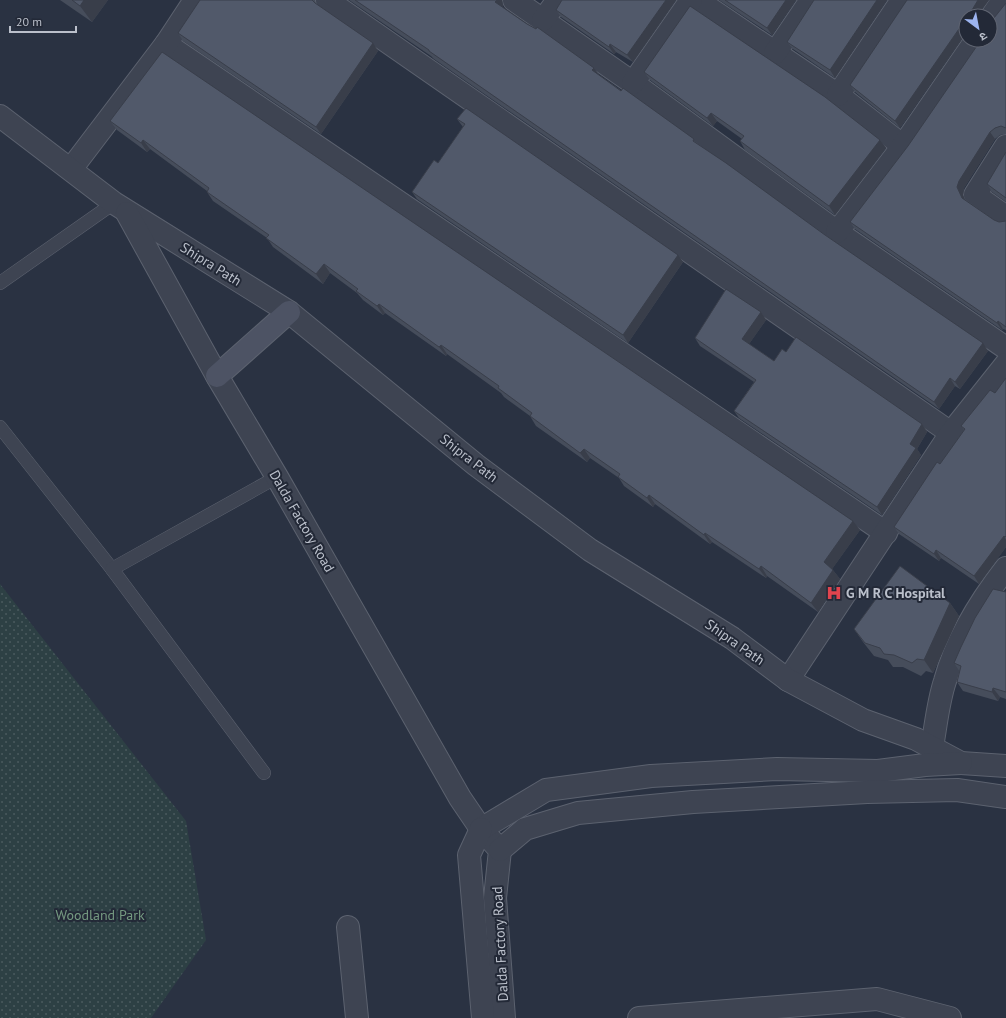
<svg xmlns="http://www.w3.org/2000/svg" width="1006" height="1018" font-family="'PT Sans','Noto Sans Devanagari',sans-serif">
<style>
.park{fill:url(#park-dots)}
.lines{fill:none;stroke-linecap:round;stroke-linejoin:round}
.service-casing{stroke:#5c626f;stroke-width:14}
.minor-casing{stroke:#5c626f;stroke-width:24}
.tertiary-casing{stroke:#5c626f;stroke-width:24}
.secondary-casing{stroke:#5c626f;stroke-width:24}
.service{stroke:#3e4452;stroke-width:13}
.minor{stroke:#3e4452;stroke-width:22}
.tertiary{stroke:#3e4452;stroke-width:22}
.secondary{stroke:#4d5364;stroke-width:22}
.wall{fill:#464d5b}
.shaded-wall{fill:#393e4a}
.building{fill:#51596a;stroke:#393e4a}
.labels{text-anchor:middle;stroke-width:4;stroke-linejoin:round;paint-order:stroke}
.street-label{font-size:14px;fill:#bbc0cb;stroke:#232937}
.poi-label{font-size:14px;font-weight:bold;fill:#bbc0cb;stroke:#232937;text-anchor:start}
.park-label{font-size:14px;fill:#759a81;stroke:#232937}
</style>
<defs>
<pattern id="park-dots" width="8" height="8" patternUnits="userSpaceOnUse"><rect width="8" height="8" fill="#2d4044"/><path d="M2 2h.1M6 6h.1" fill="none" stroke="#4a5a5e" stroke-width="1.8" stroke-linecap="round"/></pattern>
</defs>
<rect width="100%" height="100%" fill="#2a3242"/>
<polygon class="park" points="0,584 186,821 206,940 151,1018 0,1018"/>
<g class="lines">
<defs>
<g id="service">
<polyline points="0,283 114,203"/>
<polyline points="0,427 112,569"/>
<polyline points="264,773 112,569 277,477"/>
</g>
<g id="minor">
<polyline points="327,0 951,433"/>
<polyline points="514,0 633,83 837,232 1006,348"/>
<polyline points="697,0 838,95 903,146"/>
<polyline points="990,19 1003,0"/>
<polyline points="543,20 558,0"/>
<polyline points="166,44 886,533"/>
<polyline points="775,53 811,0"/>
<polyline points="633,83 691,0"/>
<polyline points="838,95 902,0"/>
<polyline points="1006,146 975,195 1006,217"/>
<polyline points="71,169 166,44 195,0"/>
<polyline points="837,232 903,146 976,40"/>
<polyline points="788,680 951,433 1006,364"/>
<path d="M932 747C936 725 938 702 945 681 956 641 981 600 1006 568"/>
<polyline points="348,927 357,1018"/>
<polyline points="639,1018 877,999 950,1018"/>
</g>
<g id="tertiary">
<polyline points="0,116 114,203 289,312 476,465 590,550 732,638 788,680 863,720 916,739 961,763 1006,766"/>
<polyline points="127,213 217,376 277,477 460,798 481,829 500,850 495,898 504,1018"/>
<polyline points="481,829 546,790 651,776 777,769 878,771 925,765 961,763"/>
<polyline points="481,829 469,855 483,1018"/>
<polyline points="500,850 525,829 578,813 693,802 867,792 957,790 1006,797"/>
</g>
<polyline id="secondary" points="217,376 289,312"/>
</defs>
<use href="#service" class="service-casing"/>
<use href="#minor" class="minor-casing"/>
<use href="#tertiary" class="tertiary-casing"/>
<use href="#secondary" class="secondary-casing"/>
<use href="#service" class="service"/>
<use href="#minor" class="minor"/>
<use href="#tertiary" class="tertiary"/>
<use href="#secondary" class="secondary"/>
</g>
<g class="wall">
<polygon points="60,0 108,0 92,22"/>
<polygon points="200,0 315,0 315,3 378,51 321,134 183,41 178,33"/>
<polygon points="349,0 502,0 503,6 502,7 527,24 594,68 599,75 697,143 988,351 960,389 955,386 939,409 434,59 431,56"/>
<polygon points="562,0 676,0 633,62 616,52 614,54 561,17 556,10"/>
<polygon points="719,0 796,0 772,35"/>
<polygon points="814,0 887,0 835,78 793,49 787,42"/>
<polygon points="907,0 989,0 980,12 978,16 966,16 966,33 900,128 855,92 850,85"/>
<polygon points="1006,3 1006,134 1000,135 995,139 964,188 963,195 965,199 994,220 999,222 1006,221 1006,330 1003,329 1002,330 855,229 850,222 908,146 981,40 991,23"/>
<polygon points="644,72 880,140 886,148 835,215 745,150 740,141 742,139 717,121 713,126 650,80"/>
<polygon points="457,119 683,262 628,343 417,199 412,192 438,163 463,127"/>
<polygon points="110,121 860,530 832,569 840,579 818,612 767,576 766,578 712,542 710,544 655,504 653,507 624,486 619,478 590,458 587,462 536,426 530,416 504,397 501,393 447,354 446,356 385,313 383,315 363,300 357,293 330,273 323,284 273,247 267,238 213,201 207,192 207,191 150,149 147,152 117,130"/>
<polygon points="1006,152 1006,202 992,192 987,184"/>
<polygon points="761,312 766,320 749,344 774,361 786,352 922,424 927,432 917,449 921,455 882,515 739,418 734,411 754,382 700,346 695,338"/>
<polygon points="1006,378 1006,547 979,584 941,558 939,561 899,534 894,527 940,464 964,430 961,426 995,393"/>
<polygon points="1006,592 1006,699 1000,697 998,701 963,691 957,682 960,672 954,663"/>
<polygon points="950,603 959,616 933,673 926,671 921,676 903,667 893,667 888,660 874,656 863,642 854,629"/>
</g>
<g class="shaded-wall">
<polygon points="84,0 108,0 92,22 80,6"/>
<polygon points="497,0 502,0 503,6 500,10 495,2"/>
<polygon points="666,0 676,0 633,62 627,55"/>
<polygon points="786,0 796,0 772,35 767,28"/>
<polygon points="877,0 887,0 835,78 830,70"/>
<polygon points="978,0 989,0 980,12 978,16 974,16 972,10"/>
<polygon points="961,26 966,33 900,128 895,121"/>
<polygon points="373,43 378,51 321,134 316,127"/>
<polygon points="610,44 616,52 614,54 609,47"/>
<polygon points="594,68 599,75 597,78 592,70"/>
<polygon points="711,113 717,121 713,126 707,118"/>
<polygon points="990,132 995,139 964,188 963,195 967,205 962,198 957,187 959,181"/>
<polygon points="143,140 150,149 147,152 141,143"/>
<polygon points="880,140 886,148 835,215 829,206"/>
<polygon points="678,255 683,262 628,343 623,335"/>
<polygon points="324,264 330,273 323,284 316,274"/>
<polygon points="379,304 385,313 383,315 377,306"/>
<polygon points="761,312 766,320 747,347 742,339"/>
<polygon points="998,321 1003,329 1002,330 997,323"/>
<polygon points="983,343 988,351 960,389 955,382"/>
<polygon points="441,345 447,354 446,356 439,347"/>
<polygon points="950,378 955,386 939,409 934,402"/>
<polygon points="922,424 927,432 917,449 921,455 882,515 877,507 910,444"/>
<polygon points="584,449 590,458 587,462 580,453"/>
<polygon points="649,495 655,504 653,507 647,498"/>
<polygon points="853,521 860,530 830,572 824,562"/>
<polygon points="705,533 712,542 710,544 704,535"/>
<polygon points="1004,536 1006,540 1006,547 979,584 974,576"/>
<polygon points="936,550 941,558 939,561 934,554"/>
<polygon points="761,566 767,576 766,578 759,569"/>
<polygon points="833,570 840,579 818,612 811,603"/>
<polygon points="950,603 959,616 933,673 924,660"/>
<polygon points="993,688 1000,697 998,701 992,692"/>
</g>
<g class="building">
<polygon points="72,0 84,0 80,6"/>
<polygon points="200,0 312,0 315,3 373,43 316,127 178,33"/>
<polygon points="355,0 497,0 495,2 527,24 536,29 537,27 594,68 592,70 621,91 623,88 694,139 693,141 726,163 825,235 983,343 955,382 950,378 934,402 429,51 429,50"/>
<polygon points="562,0 666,0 627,55 610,44 609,47 556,10"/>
<polygon points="725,0 786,0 767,28"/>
<polygon points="814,0 877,0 830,70 787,42"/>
<polygon points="907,0 978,0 972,10 974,16 966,16 966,21 961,26 895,121 850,85"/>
<polygon points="1006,3 1006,128 1001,126 995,128 990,132 959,181 957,187 962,198 994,220 999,222 1006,221 1006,327 998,321 997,323 850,222 908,146 981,40 990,40 990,23"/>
<polygon points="690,6 825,97 880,140 829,206 740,141 744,136 711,113 707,118 644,72"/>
<polygon points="162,52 853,521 824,562 833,570 811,603 761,566 759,569 705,533 704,535 649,495 647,498 618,477 620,474 584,449 580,453 530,416 532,413 498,388 499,386 441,345 439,347 379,304 377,306 356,291 358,289 324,264 316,274 266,238 269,235 207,192 209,188 143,140 141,143 110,121"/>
<polygon points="466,108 678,255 623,335 412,192 434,160 438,163 465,124 457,119"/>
<polygon points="1006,152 1006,198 987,184"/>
<polygon points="726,289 761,312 742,339 774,361 782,349 786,352 796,337 922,424 910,444 916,448 877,507 734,411 756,380 695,338"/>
<polygon points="1006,378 1006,536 1005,537 1004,536 974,576 936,550 934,554 894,527 937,462 940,464 965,429 961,426 990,390 995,393"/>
<polygon points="900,566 950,603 924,660 917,659 912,663 894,655 884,654 880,648 865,643 854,629"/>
<polygon points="993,589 1006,592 1006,692 993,688 992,692 957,682 961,666 954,663 961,647 975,618"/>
</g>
<defs>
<symbol id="hospital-bare" viewBox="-9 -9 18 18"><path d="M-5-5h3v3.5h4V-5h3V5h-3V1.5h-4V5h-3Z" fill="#e0444e" stroke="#232937" stroke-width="2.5" paint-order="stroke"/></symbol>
</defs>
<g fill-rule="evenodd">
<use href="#hospital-bare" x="823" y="582" width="22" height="22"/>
</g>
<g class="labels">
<g class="street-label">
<text transform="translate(211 264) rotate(32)" y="5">Shipra Path</text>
<text transform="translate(469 458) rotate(38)" y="5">Shipra Path</text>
<text transform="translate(302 521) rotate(60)" y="5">Dalda Factory Road</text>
<text transform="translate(735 642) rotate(35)" y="5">Shipra Path</text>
<text transform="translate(500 944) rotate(-93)" y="5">Dalda Factory Road</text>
</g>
<g class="poi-label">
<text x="846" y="598">G M R C Hospital</text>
</g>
<g class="park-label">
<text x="100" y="920">Woodland Park</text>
</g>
</g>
<g transform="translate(978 28) rotate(148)"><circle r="19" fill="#232937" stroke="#606572"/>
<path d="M0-3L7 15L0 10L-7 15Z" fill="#9cb4f0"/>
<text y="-6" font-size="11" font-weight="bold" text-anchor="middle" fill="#bbc0cb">उ</text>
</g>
<path d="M10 26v6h66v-6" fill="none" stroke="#bbc0cb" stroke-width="2"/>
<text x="16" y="26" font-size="12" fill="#bbc0cb" stroke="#232937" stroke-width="3" paint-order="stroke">20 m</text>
</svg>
